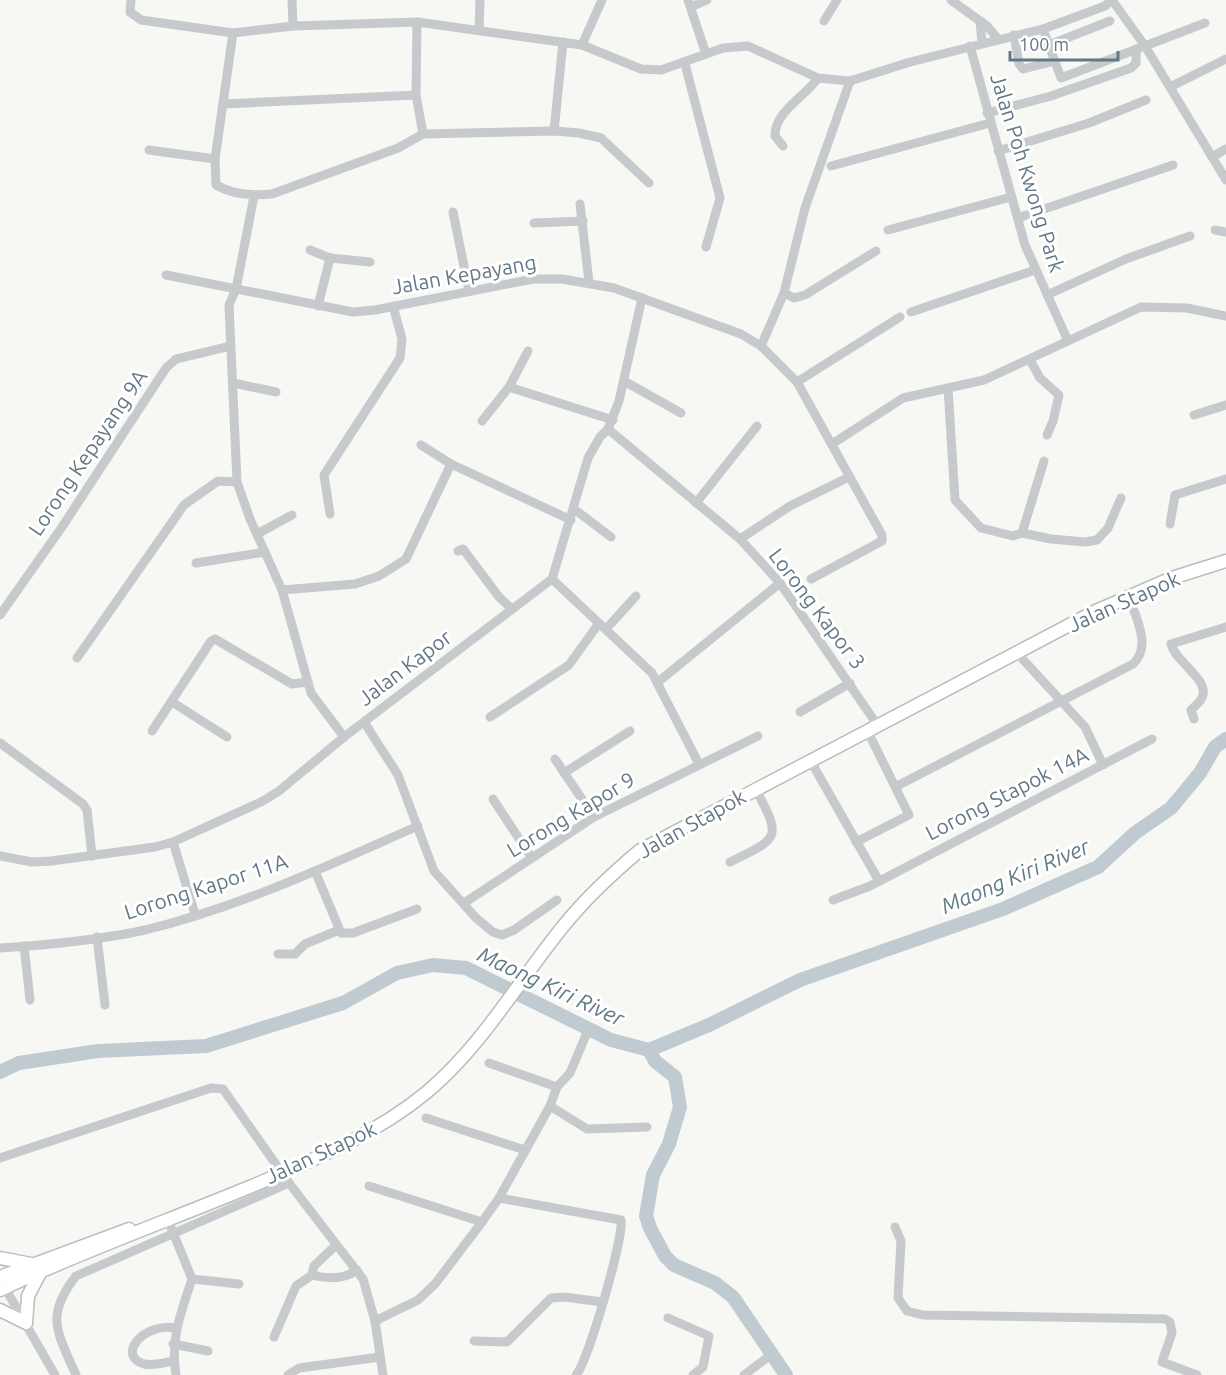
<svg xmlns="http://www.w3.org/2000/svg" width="1226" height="1375" font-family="Ubuntu,sans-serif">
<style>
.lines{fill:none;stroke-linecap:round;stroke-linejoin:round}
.river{stroke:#bfcbd0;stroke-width:14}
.major-casing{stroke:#b9bdc1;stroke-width:15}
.minor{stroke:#c6cacd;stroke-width:9}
.major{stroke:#fff;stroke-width:12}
.labels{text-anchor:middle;stroke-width:6;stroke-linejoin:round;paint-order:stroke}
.street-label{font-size:21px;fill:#637887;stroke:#fff}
.water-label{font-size:22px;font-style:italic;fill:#5f7a83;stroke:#fff}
</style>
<rect width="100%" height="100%" fill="#f7f7f3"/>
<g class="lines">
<g class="river">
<polyline points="649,1050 655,1061 675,1077 680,1107 669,1144 653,1175 646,1216 650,1228 665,1256 674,1265 715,1283 733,1297 786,1375"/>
<polyline points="0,1072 19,1063 98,1051 206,1046 343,1003 397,973 433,965 466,968 611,1040 649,1050 709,1025 800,980 1003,909 1098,867 1135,833 1171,808 1200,773 1215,747 1226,739"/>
</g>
<defs>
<g id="major">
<polyline points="0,1258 31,1264"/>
<polyline points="0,1277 129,1229"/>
<path d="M0 1290C82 1251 168 1221 252 1186 313 1160 375 1135 427 1092 483 1045 519 980 565 924 587 897 613 873 639 851L1096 611 1172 578 1226 561"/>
<polyline points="0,1310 26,1323 28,1296 40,1273"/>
</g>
</defs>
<use href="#major" class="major-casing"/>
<g class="minor">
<polyline points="131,0 130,12 141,20 233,33 293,26 417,22 582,45 641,69 661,70 723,48 748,46 818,78 850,81 910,62 1043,29 1105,6 1111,0"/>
<polyline points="292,0 293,26"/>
<polyline points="688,0 706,54"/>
<polyline points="951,0 987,26 997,38"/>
<polyline points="1112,0 1145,46 1226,180"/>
<polyline points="691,7 707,0"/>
<polyline points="824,21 837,0"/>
<polyline points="980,21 982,43"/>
<polyline points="417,22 416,95 423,134"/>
<polyline points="1043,29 1061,78 1205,23"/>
<polyline points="479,30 480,0"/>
<path d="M233 33 215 159 216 185C233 195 252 196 272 194L398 148 423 134 554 131 579 133 601 138 649 183"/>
<polyline points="1014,35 1019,64 1023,69 1055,61"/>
<polyline points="582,45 602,0"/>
<polyline points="1049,45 1110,21"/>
<polyline points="970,46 1025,245 1068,341"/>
<polyline points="685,64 720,198 706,247"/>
<polyline points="1170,87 1226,59"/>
<polyline points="224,104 416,95"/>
<polyline points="987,113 1051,96 1131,68 1136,63 1136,51"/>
<polyline points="554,131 563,42"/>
<path d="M783 146 775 136C774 112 806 96 818 78"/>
<polyline points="149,150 215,159"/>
<polyline points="998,151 1089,123 1146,100"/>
<polyline points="1212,157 1226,149"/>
<polyline points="831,166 990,123"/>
<polyline points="254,196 236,289 229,305 237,482 250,519 282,590 311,693 344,737"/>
<polyline points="580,204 589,282"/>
<polyline points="453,212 469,291"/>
<polyline points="1018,218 1173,165"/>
<polyline points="534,223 583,221"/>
<polyline points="888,230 1011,197"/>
<polyline points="1215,230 1226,232"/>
<polyline points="310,250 330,258 318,306"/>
<polyline points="330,258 370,262"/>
<polyline points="166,275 353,312 375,310 533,279 562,279 614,288 741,334 761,346 797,382 882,535 882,541 811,579"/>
<polyline points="784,293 794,298 805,295 876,251"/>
<polyline points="1047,295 1126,259 1190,236"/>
<polyline points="911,312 1035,270"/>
<polyline points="761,346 784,293 805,208 850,81"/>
<polyline points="1030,360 1040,378 1059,395 1053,421 1047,435"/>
<polyline points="624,381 681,413"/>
<polyline points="797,382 900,317"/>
<polyline points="233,383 276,392"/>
<polyline points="509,387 613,420"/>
<polyline points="948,388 955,500 981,528 1013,536 1022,533 1051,539 1085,542 1097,540 1108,528 1121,498"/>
<polyline points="1194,415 1226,405"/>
<polyline points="482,421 509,387 528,351"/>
<polyline points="608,429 740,539 780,583 878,726"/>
<polyline points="832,444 903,398 984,380 1141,307 1187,308 1226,316"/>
<polyline points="421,445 451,464 571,520"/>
<polyline points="696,503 757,426"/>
<polyline points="574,509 611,537"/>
<polyline points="330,514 324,475 400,358 402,339 393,306"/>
<polyline points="1170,524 1175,495 1226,479"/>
<polyline points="1022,533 1044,461"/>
<polyline points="257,534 292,515"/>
<polyline points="740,539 790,506 849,477"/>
<polyline points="458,551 463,549 499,597 512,609"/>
<polyline points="196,563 265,552"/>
<polyline points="552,579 652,673 699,764"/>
<polyline points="282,590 355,584 379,576 406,559 451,464"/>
<polyline points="0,615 62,527 166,368 176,359 230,346"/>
<polyline points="607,628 636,596"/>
<polyline points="1017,653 1085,727 1103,765"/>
<polyline points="77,658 184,505 218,481 237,482"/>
<polyline points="658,682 780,583"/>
<polyline points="172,702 227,737"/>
<polyline points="800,712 850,683"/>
<polyline points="490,717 569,665 599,623"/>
<path d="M1194 719 1191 710C1195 706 1202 701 1203 695 1207 678 1175 661 1171 644L1226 627"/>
<polyline points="364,722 398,775 434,871 476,918 493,932 502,935 514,930 557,900"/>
<polyline points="152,731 211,641 215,639 292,684 308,682"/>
<polyline points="0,743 83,804 87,810 92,856"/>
<polyline points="555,759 594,817"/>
<polyline points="810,760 879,881"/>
<polyline points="564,773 630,731"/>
<path d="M897 786 1133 664C1152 646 1136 618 1129 597"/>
<polyline points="493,799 531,857"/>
<polyline points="173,842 195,914"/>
<polyline points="856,842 909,815 868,732"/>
<polyline points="0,856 32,862 51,861 155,847 173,842 263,801 279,791 344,737 552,579 588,458 600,437 608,429 619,401 642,298"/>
<path d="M730 862C780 838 782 838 755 788"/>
<polyline points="315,871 341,933 353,933 417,909"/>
<polyline points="833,900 870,886 1152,739"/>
<polyline points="464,903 594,817 758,736"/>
<polyline points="97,937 105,1005"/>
<polyline points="24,946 30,1000"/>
<path d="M0 948C48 945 99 940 145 930 240 907 329 865 418 826"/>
<polyline points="278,954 295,954 305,944 339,930"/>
<polyline points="489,1063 557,1087"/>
<polyline points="550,1106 587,1129 647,1127"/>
<polyline points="426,1118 525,1150"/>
<polyline points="0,1158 211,1088 223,1089 289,1183 363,1279 375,1321 383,1375"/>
<polyline points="369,1186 482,1222"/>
<path d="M499 1198 621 1220C624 1237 588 1362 576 1375"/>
<path d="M168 1220 192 1279C181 1312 170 1340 176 1375"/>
<polyline points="895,1227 901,1241 898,1298 907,1311 923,1315 1165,1319 1170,1322 1172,1333 1162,1362 1197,1375"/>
<path d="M312 1275C327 1279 343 1280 357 1270"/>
<polyline points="192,1279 239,1284"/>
<polyline points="5,1288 55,1375"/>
<polyline points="668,1318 709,1336 703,1367 693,1375"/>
<polyline points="375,1321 418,1300 435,1284 482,1222 499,1198 550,1106 557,1087 570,1073 586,1035"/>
<polyline points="274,1337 296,1286 312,1275 314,1266 336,1245"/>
<polyline points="474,1341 507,1342 551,1298 564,1297 603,1302"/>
<polyline points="173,1344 208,1351"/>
<path d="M173 1361C164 1363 153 1366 144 1364 116 1356 143 1322 176 1328"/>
<path d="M76 1375C58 1333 44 1317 76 1276L289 1183"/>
<polyline points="288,1375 299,1368 380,1357"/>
<polyline points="744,1375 768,1357"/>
</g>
<use href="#major" class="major"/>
</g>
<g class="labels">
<g class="street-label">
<text transform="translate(1027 173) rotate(73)" y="7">Jalan Poh Kwong Park</text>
<text transform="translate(464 275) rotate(-10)" y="7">Jalan Kepayang</text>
<text transform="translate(88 453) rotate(-56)" y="7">Lorong Kepayang 9A</text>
<text transform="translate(1124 602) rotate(-24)" y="7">Jalan Stapok</text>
<text transform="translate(817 609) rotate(53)" y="7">Lorong Kapor 3</text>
<text transform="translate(405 668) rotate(-37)" y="7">Jalan Kapor</text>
<text transform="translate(1007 794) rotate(-27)" y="7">Lorong Stapok 14A</text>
<text transform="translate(571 815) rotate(-31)" y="7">Lorong Kapor 9</text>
<text transform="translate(692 824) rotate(-29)" y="7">Jalan Stapok</text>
<text transform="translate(206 887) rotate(-18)" y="7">Lorong Kapor 11A</text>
<text transform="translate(321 1153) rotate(-25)" y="7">Jalan Stapok</text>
</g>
<g class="water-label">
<text transform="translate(1015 876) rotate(-23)" y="8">Maong Kiri River</text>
<text transform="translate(551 986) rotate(25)" y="8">Maong Kiri River</text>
</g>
</g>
<path d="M1010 51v9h108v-9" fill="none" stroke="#637887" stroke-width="3"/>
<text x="1019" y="51" font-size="18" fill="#637887" stroke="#ffffff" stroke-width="4.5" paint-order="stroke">100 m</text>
</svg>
